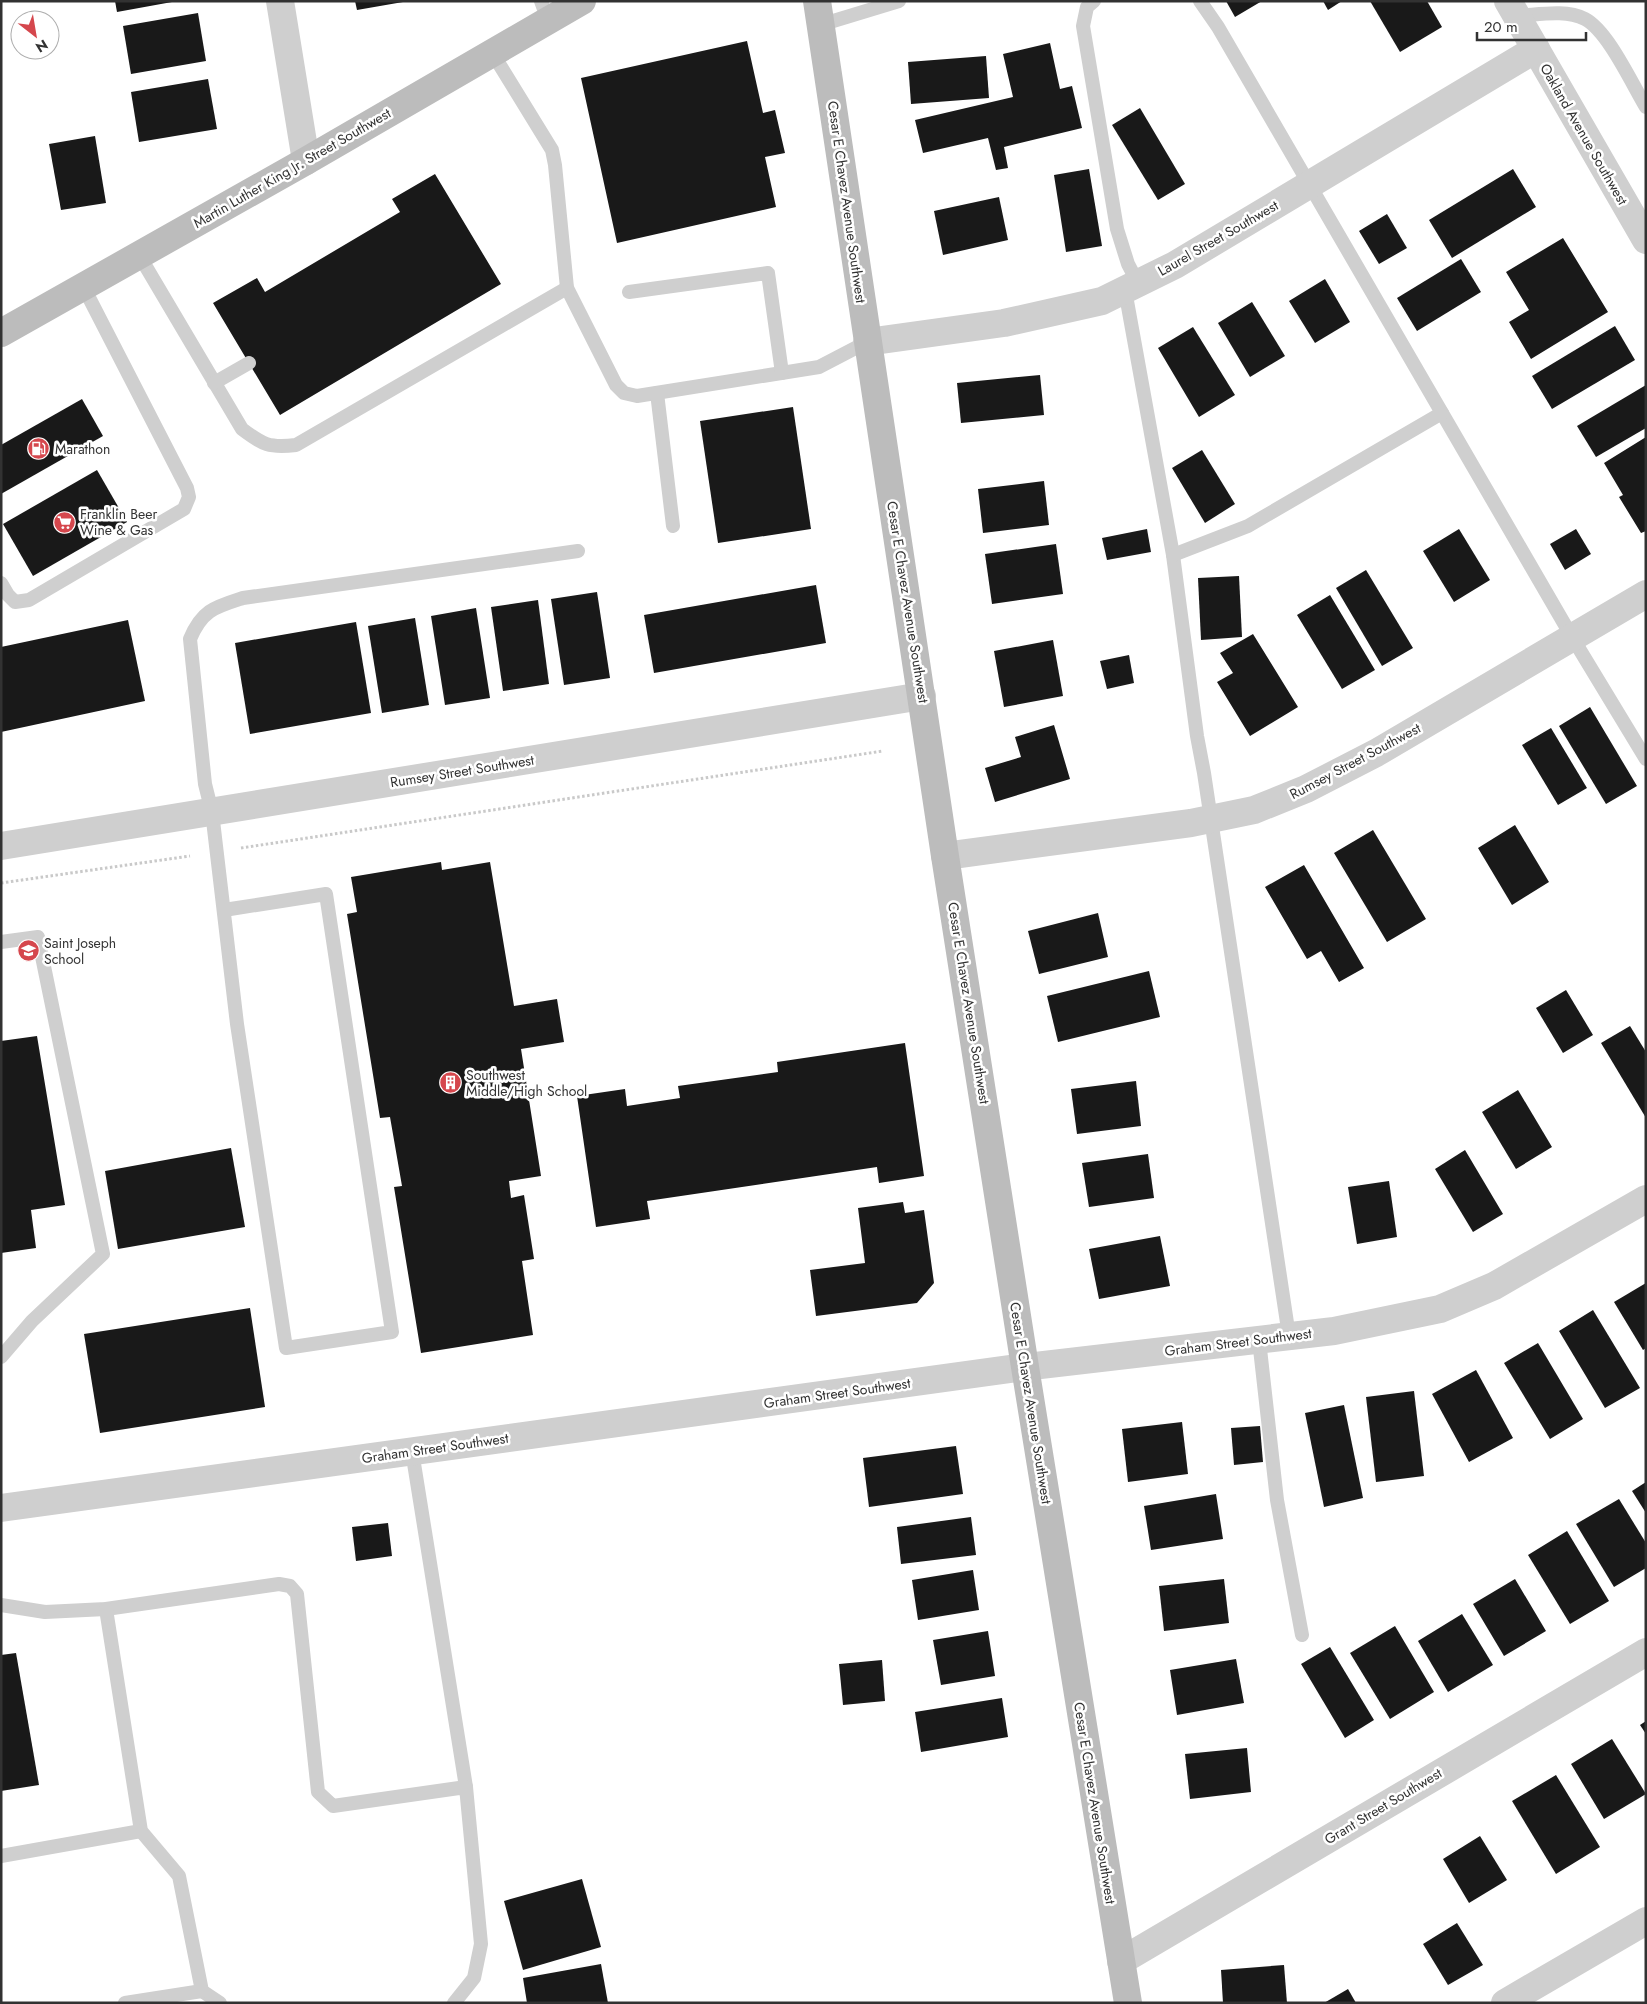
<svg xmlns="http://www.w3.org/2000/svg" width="1647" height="2004" font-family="Jost,sans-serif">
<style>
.building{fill:#191919}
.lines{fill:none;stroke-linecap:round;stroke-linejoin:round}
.path{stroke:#c9c9c9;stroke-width:3;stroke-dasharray:2.5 2.5;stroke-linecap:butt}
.service{stroke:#cfcfcf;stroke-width:14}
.minor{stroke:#cfcfcf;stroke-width:28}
.secondary{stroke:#bcbcbc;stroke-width:28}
.labels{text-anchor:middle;stroke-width:5;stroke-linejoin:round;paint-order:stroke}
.street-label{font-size:14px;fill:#323232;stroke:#fff}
.poi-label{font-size:14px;fill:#323232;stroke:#fff;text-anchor:start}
</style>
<rect width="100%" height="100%" fill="#fff"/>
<g class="building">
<polygon points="115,1 172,1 172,2 117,12"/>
<polygon points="355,1 403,1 403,2 357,10"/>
<polygon points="1226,1 1262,1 1235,17"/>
<polygon points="1323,1 1342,1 1328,10"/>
<polygon points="1370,1 1427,1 1442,27 1400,52"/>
<polygon points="198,13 206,61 131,74 123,26"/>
<polygon points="747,41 763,113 775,110 785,153 765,157 776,207 617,243 581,78"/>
<polygon points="1050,43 1060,89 1072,86 1082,128 1004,147 1008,168 996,170 988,138 923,153 915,120 1013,97 1003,54"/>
<polygon points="986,56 989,98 911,104 908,62"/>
<polygon points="208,79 217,129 139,142 131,92"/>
<polygon points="1140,108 1185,184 1158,200 1112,125"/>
<polygon points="95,136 106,203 61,210 49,144"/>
<polygon points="1089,169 1102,246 1066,252 1054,175"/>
<polygon points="1513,169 1536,207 1452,258 1429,220"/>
<polygon points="435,174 501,284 280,415 213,303 257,278 265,292 400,212 392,199"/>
<polygon points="999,197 1008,240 943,255 934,211"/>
<polygon points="1387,214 1407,248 1379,264 1359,231"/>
<polygon points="1563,238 1608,312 1531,359 1509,322 1529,310 1506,272"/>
<polygon points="1461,259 1481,292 1417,331 1397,298"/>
<polygon points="1325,279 1350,322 1315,343 1289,301"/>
<polygon points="1252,302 1285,356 1250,377 1218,323"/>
<polygon points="1615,326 1635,360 1552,409 1532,376"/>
<polygon points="1193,327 1235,395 1199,417 1158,348"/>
<polygon points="1040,375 1044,415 961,423 957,383"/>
<polygon points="1646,385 1646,428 1596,457 1577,426"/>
<polygon points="82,399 103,436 1,494 1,445"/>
<polygon points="793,407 811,529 718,543 700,421"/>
<polygon points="1646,437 1646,531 1641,533 1619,497 1623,495 1604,463"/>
<polygon points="1202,450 1235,504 1205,523 1172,468"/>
<polygon points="97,470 127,522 33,576 3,524"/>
<polygon points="1044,481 1049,525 983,533 978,489"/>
<polygon points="1147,529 1151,552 1107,560 1102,538"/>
<polygon points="1459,529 1490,580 1454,602 1423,551"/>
<polygon points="1576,529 1591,554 1565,570 1550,544"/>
<polygon points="1056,544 1063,594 992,604 985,554"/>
<polygon points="1366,570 1413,648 1382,666 1336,588"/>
<polygon points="1239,576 1242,637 1201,640 1198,578"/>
<polygon points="816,585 826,643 654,673 644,615"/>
<polygon points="597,592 610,678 564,685 551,599"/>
<polygon points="1330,595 1375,670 1342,689 1297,615"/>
<polygon points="538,600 549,684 503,691 491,607"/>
<polygon points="476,608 490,698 445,705 431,616"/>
<polygon points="415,618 429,705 382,713 368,626"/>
<polygon points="128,620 145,701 1,732 1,647"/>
<polygon points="356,622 371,713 250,734 235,643"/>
<polygon points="1253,634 1298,707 1250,736 1217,682 1233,673 1220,653"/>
<polygon points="1053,640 1063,696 1004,707 994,651"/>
<polygon points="1129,655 1134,683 1107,689 1100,661"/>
<polygon points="1590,707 1637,786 1606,804 1559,726"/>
<polygon points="1054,725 1070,779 995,802 985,768 1021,757 1015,737"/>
<polygon points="1551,728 1587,788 1558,805 1522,745"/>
<polygon points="1515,825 1549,882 1512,905 1478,848"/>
<polygon points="1373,830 1426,919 1387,942 1334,853"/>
<polygon points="441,862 442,870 490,862 514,1006 557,999 564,1042 521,1049 541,1176 509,1181 511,1198 524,1195 534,1259 522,1261 533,1335 421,1353 394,1187 402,1186 390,1117 380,1118 347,914 357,912 351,877"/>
<polygon points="1304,865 1364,968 1339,982 1321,951 1307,959 1265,887"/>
<polygon points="1098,913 1108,957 1039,974 1028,931"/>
<polygon points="1149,971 1160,1017 1058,1042 1047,996"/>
<polygon points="1566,990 1593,1035 1563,1053 1536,1008"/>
<polygon points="1630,1026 1646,1052 1646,1118 1601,1043"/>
<polygon points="37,1036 65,1205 31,1210 36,1248 1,1253 1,1041"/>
<polygon points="905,1043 924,1176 879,1183 877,1167 647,1201 650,1219 596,1227 577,1096 625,1089 627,1106 680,1098 678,1086 778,1072 777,1062"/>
<polygon points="1136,1081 1141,1126 1077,1134 1071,1089"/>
<polygon points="1518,1090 1552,1147 1516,1169 1482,1112"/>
<polygon points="231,1148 245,1227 118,1249 105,1171"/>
<polygon points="1465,1150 1503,1214 1473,1232 1435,1169"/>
<polygon points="1148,1154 1154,1198 1089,1207 1082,1163"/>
<polygon points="1389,1181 1397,1237 1357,1244 1348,1187"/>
<polygon points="903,1202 905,1213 924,1210 934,1283 917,1303 816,1316 810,1270 865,1263 858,1208"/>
<polygon points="1160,1236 1170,1286 1099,1299 1089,1249"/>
<polygon points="1646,1283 1646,1348 1643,1350 1614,1302"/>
<polygon points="250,1308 265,1407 100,1433 84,1334"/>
<polygon points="1593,1310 1640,1388 1605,1408 1559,1331"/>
<polygon points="1538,1343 1583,1419 1550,1439 1504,1363"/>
<polygon points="1476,1370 1513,1438 1469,1462 1432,1394"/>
<polygon points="1414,1391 1424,1476 1376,1482 1366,1397"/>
<polygon points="1344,1405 1363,1498 1324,1507 1305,1413"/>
<polygon points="1182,1422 1188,1474 1128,1482 1122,1429"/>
<polygon points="1260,1426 1263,1462 1234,1465 1231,1428"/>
<polygon points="956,1446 963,1494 869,1507 863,1458"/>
<polygon points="1646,1482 1646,1513 1632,1491"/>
<polygon points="1216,1494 1223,1539 1151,1550 1144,1506"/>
<polygon points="1619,1499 1646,1543 1646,1568 1614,1587 1576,1524"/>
<polygon points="971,1517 976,1555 901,1564 897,1527"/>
<polygon points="388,1523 392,1556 356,1561 352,1527"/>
<polygon points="1567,1531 1609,1601 1570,1624 1528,1555"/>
<polygon points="973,1570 979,1610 918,1620 912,1580"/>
<polygon points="1224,1579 1229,1623 1164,1631 1159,1586"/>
<polygon points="1515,1579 1546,1631 1504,1656 1473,1604"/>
<polygon points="1462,1614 1493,1665 1448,1692 1418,1641"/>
<polygon points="1395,1626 1434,1692 1390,1719 1350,1653"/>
<polygon points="988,1631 995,1676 941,1685 933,1640"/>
<polygon points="1330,1647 1374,1720 1345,1738 1301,1664"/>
<polygon points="16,1653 39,1785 1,1791 1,1655"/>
<polygon points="1236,1659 1244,1703 1177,1715 1170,1670"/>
<polygon points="882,1660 885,1701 843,1705 839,1664"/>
<polygon points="1002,1698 1008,1737 921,1752 915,1712"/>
<polygon points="1646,1721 1646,1734 1640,1725"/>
<polygon points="1612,1739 1646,1794 1604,1819 1571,1764"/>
<polygon points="1247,1748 1251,1792 1190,1799 1185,1754"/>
<polygon points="1556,1775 1600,1847 1556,1874 1512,1801"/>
<polygon points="1480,1836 1507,1880 1469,1903 1443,1859"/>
<polygon points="582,1879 601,1947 523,1970 504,1901"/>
<polygon points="1457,1923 1483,1965 1448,1985 1423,1944"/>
<polygon points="601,1964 608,2003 527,2003 523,1978"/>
<polygon points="1284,1965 1287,2003 1223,2003 1221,1970"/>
<polygon points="1348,1989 1356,2003 1324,2003"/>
</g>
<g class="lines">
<g class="path">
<polyline points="241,848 883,751"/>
<polyline points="1,883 190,856"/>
</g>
<g class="service">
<polyline points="541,1 548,20"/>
<polyline points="1094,1 1087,7 1083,26 1117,229 1128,264 1138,283"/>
<polyline points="1200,1 1218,27 1572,637 1646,759"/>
<path d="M1517 16C1538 15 1565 9 1585 19 1608 31 1632 84 1646 107"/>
<polyline points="820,25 899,1"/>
<polyline points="493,54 552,150 555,165 567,288 616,385 624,393 637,396 819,367 867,342"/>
<path d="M139 255 242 429C263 445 269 448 296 445L567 288"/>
<polyline points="1125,290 1173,555 1197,736 1204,773 1289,1336"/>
<polyline points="629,292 768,273 782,373"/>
<polyline points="214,383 249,363"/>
<polyline points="657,393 673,526"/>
<polyline points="1173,555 1248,526 1442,413"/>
<polyline points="1,583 8,595 15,602 29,600 184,509 189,497 187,488 83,286"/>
<path d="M224 910 326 894 392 1332 286 1348 237 1024 212 812 205 784 190 639C202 610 215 607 243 598L578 551"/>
<polyline points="1,942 38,937 103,1254 32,1321 1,1357"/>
<polyline points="1259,1340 1277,1500 1302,1635"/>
<polyline points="412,1451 466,1787"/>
<polyline points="1,1605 45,1612 106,1609 279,1584 290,1586 297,1594 318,1792 333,1806 466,1787 481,1944 474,1978 454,2003"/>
<polyline points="106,1609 141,1831 179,1876 202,1991 220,2003"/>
<polyline points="1,1856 141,1831"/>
<polyline points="125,2003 202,1991"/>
</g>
<g class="minor">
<polyline points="280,1 306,161"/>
<polyline points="1508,1 1646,240"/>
<polyline points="867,342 1004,323 1102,301 1175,265 1536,49"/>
<polyline points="1,846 922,696"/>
<polyline points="945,856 1191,823 1254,810 1306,789 1376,753 1646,594"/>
<polyline points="1,1508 1025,1367 1334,1331 1440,1309 1494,1286 1646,1199"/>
<polyline points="1121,1961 1646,1652"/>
<polyline points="1505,2003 1646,1921"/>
</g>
<g class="secondary">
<polyline points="817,1 945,856 1025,1367 1128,2003"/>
<polyline points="1,333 306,161 582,1"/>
</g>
</g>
<defs>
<symbol id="fuel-disc" viewBox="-11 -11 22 22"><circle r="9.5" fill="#d5474d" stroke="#fff"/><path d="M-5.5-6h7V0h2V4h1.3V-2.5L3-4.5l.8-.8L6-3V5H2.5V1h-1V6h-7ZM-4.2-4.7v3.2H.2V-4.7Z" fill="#fff"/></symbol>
<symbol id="supermarket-disc" viewBox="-11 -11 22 22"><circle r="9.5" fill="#d5474d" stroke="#fff"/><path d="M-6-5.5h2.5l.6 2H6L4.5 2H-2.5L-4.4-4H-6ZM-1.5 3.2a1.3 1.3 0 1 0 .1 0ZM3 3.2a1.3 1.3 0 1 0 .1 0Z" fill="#fff"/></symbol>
<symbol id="school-disc" viewBox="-11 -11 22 22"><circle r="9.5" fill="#d5474d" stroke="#fff"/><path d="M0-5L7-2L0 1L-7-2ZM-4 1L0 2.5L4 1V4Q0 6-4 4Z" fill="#fff"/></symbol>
<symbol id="building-disc" viewBox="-11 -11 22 22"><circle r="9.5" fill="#d5474d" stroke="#fff"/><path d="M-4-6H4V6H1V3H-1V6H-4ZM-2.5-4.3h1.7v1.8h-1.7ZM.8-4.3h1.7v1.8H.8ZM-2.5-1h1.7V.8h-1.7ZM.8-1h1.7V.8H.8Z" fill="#fff"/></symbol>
</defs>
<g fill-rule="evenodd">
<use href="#fuel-disc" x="26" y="436" width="25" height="25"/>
<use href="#supermarket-disc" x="52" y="510" width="25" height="25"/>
<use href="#school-disc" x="16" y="938" width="25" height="25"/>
<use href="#building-disc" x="438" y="1070" width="25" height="25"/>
</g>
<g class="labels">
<g class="street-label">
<text transform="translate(1584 134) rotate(60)" y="5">Oakland Avenue Southwest</text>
<text transform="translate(292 168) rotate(-30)" y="5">Martin Luther King Jr. Street Southwest</text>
<text transform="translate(847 202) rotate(82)" y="5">Cesar E Chavez Avenue Southwest</text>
<text transform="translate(1218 238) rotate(-30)" y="5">Laurel Street Southwest</text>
<text transform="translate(908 602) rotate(81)" y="5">Cesar E Chavez Avenue Southwest</text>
<text transform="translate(1355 761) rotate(-28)" y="5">Rumsey Street Southwest</text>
<text transform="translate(462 771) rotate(-9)" y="5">Rumsey Street Southwest</text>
<text transform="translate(969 1003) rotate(81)" y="5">Cesar E Chavez Avenue Southwest</text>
<text transform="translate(1238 1342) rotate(-7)" y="5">Graham Street Southwest</text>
<text transform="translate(837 1393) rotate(-8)" y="5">Graham Street Southwest</text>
<text transform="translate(1031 1403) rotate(81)" y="5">Cesar E Chavez Avenue Southwest</text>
<text transform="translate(435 1448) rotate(-8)" y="5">Graham Street Southwest</text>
<text transform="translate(1095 1803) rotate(81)" y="5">Cesar E Chavez Avenue Southwest</text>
<text transform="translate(1383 1806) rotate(-31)" y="5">Grant Street Southwest</text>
</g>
<g class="poi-label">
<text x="55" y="454">Marathon</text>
<text x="80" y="519">Franklin Beer<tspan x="80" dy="16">Wine &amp; Gas</tspan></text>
<text x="44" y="948">Saint Joseph<tspan x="44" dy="16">School</tspan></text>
<text x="466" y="1080">Southwest<tspan x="466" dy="16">Middle/High School</tspan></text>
</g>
</g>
<rect width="1647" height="2004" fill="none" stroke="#323232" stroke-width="5"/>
<g transform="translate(35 35) rotate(149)"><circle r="24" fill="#ffffff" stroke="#adadad"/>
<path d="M0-4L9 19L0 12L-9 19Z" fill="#d5474d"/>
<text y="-8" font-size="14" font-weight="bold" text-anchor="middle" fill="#323232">N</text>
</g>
<path d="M1477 32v8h109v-8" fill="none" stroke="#323232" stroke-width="2.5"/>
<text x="1484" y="32" font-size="15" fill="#323232" stroke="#ffffff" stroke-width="4" paint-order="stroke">20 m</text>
</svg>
